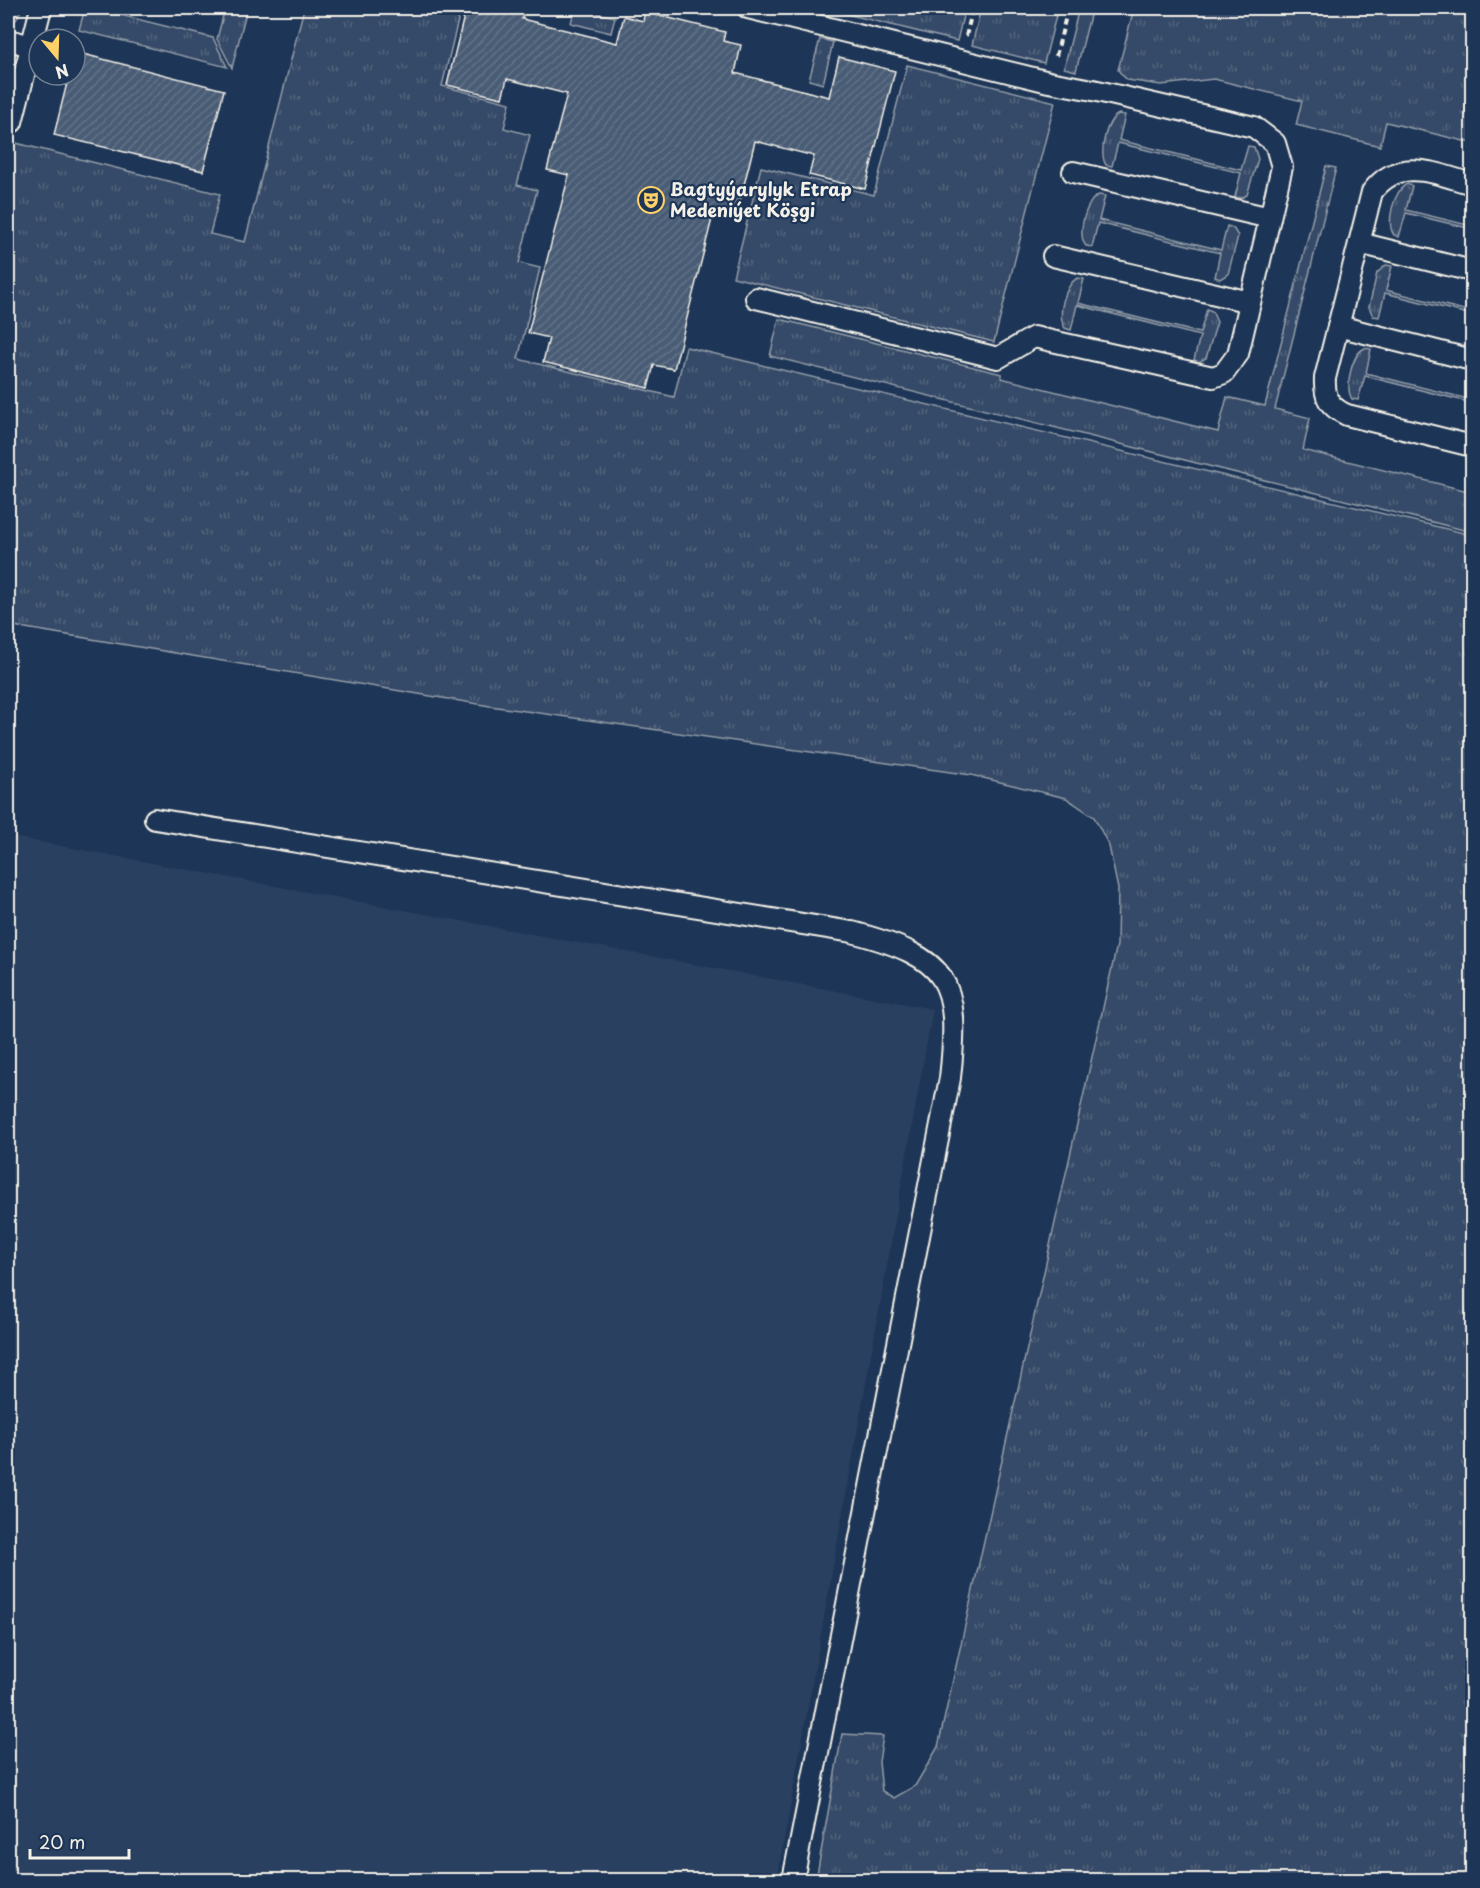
<svg xmlns="http://www.w3.org/2000/svg" width="1480" height="1888" font-family="'Playpen Sans',sans-serif">
<style>
.built{fill:#2a4060}
.grass{fill:url(#grass-tufts);stroke:#949ea8;stroke-width:1.5}
.building{fill:url(#building-hatch);stroke:#f4f1e8;stroke-width:1.5}
.lines{fill:none;stroke-linecap:round;stroke-linejoin:round}
.service-casing{stroke:#f4f1e8;stroke-width:24}
.path{stroke:#f4f1e8;stroke-width:4;stroke-dasharray:6 4.5;stroke-linecap:butt}
.service{stroke:#1d3557;stroke-width:20}
.labels{text-anchor:middle;stroke-width:4.5;stroke-linejoin:round;paint-order:stroke}
.poi-label{font-size:18px;font-weight:bold;fill:#f4f1e8;stroke:#1d3557;text-anchor:start}
</style>
<defs>
<pattern id="grass-tufts" width="24" height="20" patternUnits="userSpaceOnUse" patternTransform="scale(1.5)"><rect width="24" height="20" fill="#354a67"/><path d="M3 7l-1-3M5 7V3M7 7l1-3M15 17l-1-3M17 17v-4M19 17l1-3" fill="none" stroke="#53657d"/></pattern>
<pattern id="building-hatch" width="6" height="6" patternUnits="userSpaceOnUse" patternTransform="scale(1.5)"><rect width="6" height="6" fill="#485b74"/><path d="M-1 1l2-2M0 6l6-6M5 7l2-2" fill="none" stroke="#637388"/></pattern>
</defs>
<rect width="100%" height="100%" fill="#1d3557"/>
<filter id="ink" filterUnits="userSpaceOnUse"><feTurbulence type="fractalNoise" baseFrequency=".0167" numOctaves="2"/><feDisplacementMap in="SourceGraphic" scale="12" xChannelSelector="R" yChannelSelector="G"/><feConvolveMatrix kernelMatrix="1 2 1 2 8 2 1 2 1" color-interpolation-filters="sRGB"/></filter>
<g filter="url(#ink)">
<polygon class="built" points="8,836 933,1009 777,1880 8,1880"/>
<g class="grass">
<polygon points="9,8 22,8 16,20 8,20"/>
<polygon points="85,8 104,8 104,11 213,38 227,67 79,30"/>
<polygon points="225,8 247,8 232,68 217,39"/>
<polygon points="304,8 461,8 442,86 510,103 504,128 530,135 517,185 537,190 519,263 540,268 518,359 674,397 686,347 1472,535 1472,1880 816,1880 842,1734 883,1736 879,1762 882,1791 894,1798 915,1786 938,1747 1117,945 1118,889 1109,846 1094,817 1066,798 971,775 490,706 8,625 8,141 220,194 210,234 245,242"/>
<polygon points="575,8 615,17 611,33 571,23"/>
<polygon points="822,8 965,8 957,41"/>
<polygon points="981,8 1058,8 1044,63 972,45"/>
<polygon points="1079,8 1092,8 1076,71 1064,68"/>
<polygon points="1134,8 1472,8 1472,143 1386,122 1380,146 1296,125 1302,101 1214,79 1161,85 1127,80 1118,70"/>
<polygon points="820,39 833,42 823,84 809,80"/>
<polygon points="907,65 1055,102 994,342 733,277 761,167 874,195"/>
<path d="M1119 114 1125 115 1119 140 1241 170 1248 146 1254 147 1258 159 1247 195 1241 198 1235 197 1241 173 1118 143 1112 166 1106 165C1098 154 1106 119 1119 114Z"/>
<polygon points="1326,166 1336,168 1275,409 1310,418 1303,450 1472,492 1472,532 770,356 779,319 1002,374 1001,378 1218,432 1227,397 1265,406"/>
<path d="M1407 184 1412 186 1406 210 1472 226V229L1406 213 1399 237 1394 235C1385 224 1394 190 1407 184Z"/>
<path d="M1099 195 1105 196 1099 220 1221 250 1227 226 1233 228 1238 236 1228 274 1220 279 1215 277 1220 253 1098 223 1092 247 1086 246C1076 235 1086 199 1099 195Z"/>
<polygon points="1386,265 1392,266 1386,290 1472,312 1472,315 1385,293 1379,317 1373,316 1369,307 1377,273"/>
<path d="M1078 278 1084 279 1078 303 1200 333 1207 309 1212 311 1217 322 1206 358 1199 362 1194 360 1200 336 1077 305 1071 330 1065 328C1056 317 1065 283 1078 278Z"/>
<path d="M1365 348 1371 349 1366 373 1472 400V403L1365 376 1358 400 1352 399C1344 388 1352 353 1365 348Z"/>
</g>
<g class="building">
<polygon points="466,8 525,8 522,19 617,43 624,16 643,21 645,12 725,32 723,41 741,45 735,73 829,97 839,57 895,71 865,189 809,175 814,156 755,141 736,217 714,211 674,369 654,365 648,388 543,362 549,338 528,333 569,175 547,170 567,94 507,79 502,98 447,85"/>
<polygon points="75,52 224,90 203,171 54,135 69,75 75,75"/>
</g>
<g class="lines">
<defs>
<g id="service">
<polyline points="748,8 1049,82 1093,90 1254,127 1275,143 1282,167 1238,354 1224,373 1213,377 1034,337 998,358 756,298"/>
<polyline points="8,40 32,46"/>
<polyline points="8,121 12,122 41,8"/>
<polyline points="1073,172 1270,218"/>
<path d="M1472 184C1436 174 1399 155 1372 192L1325 378C1324 397 1329 407 1347 415L1472 446"/>
<polyline points="1359,243 1472,271"/>
<polyline points="1053,256 1250,302"/>
<polyline points="1338,326 1472,360"/>
<path d="M155 819 852 932C949 958 961 979 950 1078L793 1880"/>
</g>
</defs>
<use href="#service" class="service-casing"/>
<g class="path">
<polyline points="966,36 973,8"/>
<polyline points="1056,56 1068,8"/>
</g>
<use href="#service" class="service"/>
</g>
</g>
<defs>
<symbol id="theatre-ring" viewBox="-11 -11 22 22"><circle r="9.5" fill="#1d3557" stroke="#ffd166" stroke-width="1.5"/><path d="M-5-5.5Q0-4 5-5.5V0Q5 5 0 6Q-5 5-5 0ZM-3.3-2.5H-1v1.5H-3.3ZM1-2.5H3.3v1.5H1ZM-2.8 1Q0 5.5 2.8 1Z" fill="#ffd166"/></symbol>
</defs>
<g fill-rule="evenodd">
<use href="#theatre-ring" x="636" y="185" width="30" height="30"/>
</g>
<g class="labels">
<g class="poi-label">
<text x="670" y="196">Bagtyýarylyk Etrap<tspan x="670" dy="21">Medeniýet Köşgi</tspan></text>
</g>
</g>
<rect width="1480" height="1888" fill="none" stroke="#1d3557" stroke-width="30"/>
<rect x="15" y="15" width="1450" height="1858" fill="none" stroke="#f4f1e8" stroke-width="2" filter="url(#ink)"/>
<g transform="translate(57 57) rotate(161)"><circle r="28" fill="#1d3557" stroke="#738091" stroke-width="1.5"/>
<path d="M0-4.5L10 22L0 15L-10 22Z" fill="#ffd166"/>
<text y="-9" font-size="16" font-weight="bold" text-anchor="middle" fill="#f4f1e8">N</text>
</g>
<path d="M30 1849v9h99v-9" fill="none" stroke="#f4f1e8" stroke-width="3"/>
<text x="39" y="1849" font-size="18" fill="#f4f1e8" stroke="#1d3557" stroke-width="4.5" paint-order="stroke">20 m</text>
</svg>
